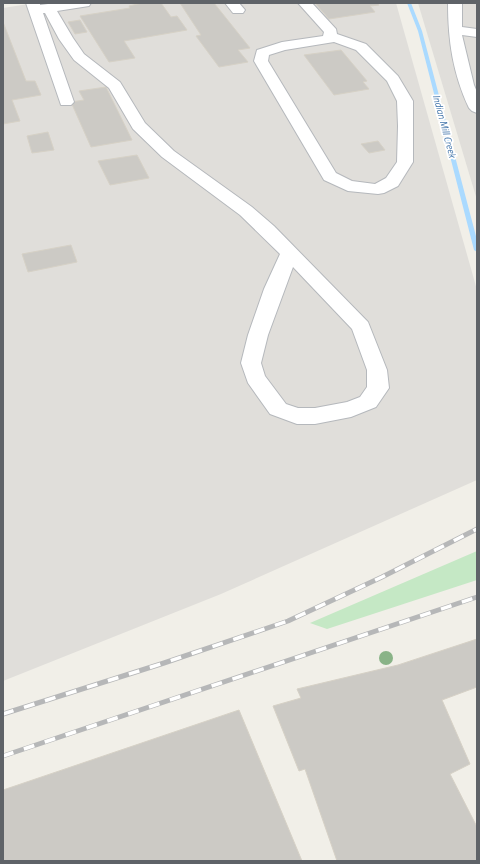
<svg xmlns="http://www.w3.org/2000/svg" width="480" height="864" font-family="'Titillium Web',sans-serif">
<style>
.industrial{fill:#e0deda}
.green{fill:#c5e8c5}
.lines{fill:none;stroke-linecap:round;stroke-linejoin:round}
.stream{fill:#aadaff;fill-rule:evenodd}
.building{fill:#cccac5;stroke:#d6d1c6}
.minor-casing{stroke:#b5b8bc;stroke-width:2}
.minor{fill:#fff;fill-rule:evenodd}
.rail-casing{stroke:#b6b7b8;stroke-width:5}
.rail{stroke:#fff;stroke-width:3.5;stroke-dasharray:11;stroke-linecap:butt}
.tree{fill:#89b387}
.labels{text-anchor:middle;stroke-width:3.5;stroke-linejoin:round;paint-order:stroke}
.far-water-label{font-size:10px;font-style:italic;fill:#4174aa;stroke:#fff}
</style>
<rect width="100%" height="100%" fill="#f1efe8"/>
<g class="industrial">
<polygon points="35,3 396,3 477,290 477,480 221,594 3,681 3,8"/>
<polygon points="418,3 477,3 477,200"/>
</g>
<polygon class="green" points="477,551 477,580 327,629 310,623"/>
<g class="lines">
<polygon class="stream" points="407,3 411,3 422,31 477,240 477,252 474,250 418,31"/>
</g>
<g class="building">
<polygon points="142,3 161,3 171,17 177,16 187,30 124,41 135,58 109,62 80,16 130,8 129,6"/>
<polygon points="180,3 214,3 250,48 238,50 248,62 219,67 196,36 201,35"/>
<polygon points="315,3 377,3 379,5 370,6 375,12 329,19"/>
<polygon points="80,20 87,32 75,34 68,22"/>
<polygon points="3,22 26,81 35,81 41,95 12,100 20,121 3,124"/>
<polygon points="341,50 367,81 363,82 369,89 334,95 304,55"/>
<polygon points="106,87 132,140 91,147 71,102 84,100 79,91"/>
<polygon points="48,132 54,150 32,153 27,136"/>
<polygon points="378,141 385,150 369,153 361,144"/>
<polygon points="137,155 149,178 110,185 98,161"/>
<polygon points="71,245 77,262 28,272 22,254"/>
<polygon points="477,639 477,687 442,700 470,764 450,774 477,827 477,861 337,861 305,769 299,771 273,706 301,698 297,689 398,665"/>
<polygon points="239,710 302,861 3,861 3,790"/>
</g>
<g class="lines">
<defs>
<g id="minor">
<path d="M26 3H40V5L56 3H91L89 6 57 11 73 38 84 54 120 82 145 123 174 151 252 207 274 226 368 322 387 370 389 388 376 407 351 417 315 424H297L270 414 248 383 241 363 248 335 264 289 280 254 240 215 162 157 133 129 109 88 74 60 59 39 45 13H43L74 102 71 105H61ZM293 267 352 329 367 370V387L360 397 347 402 315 408H298L286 404 265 376 261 363 268 335Z"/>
<polygon points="225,3 239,3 245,10 243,13 233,13"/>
<path d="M298 3H312L336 29 337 34 366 44 398 76 413 101V162L398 186 384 193 378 194 348 191 324 180 254 61 257 50 282 42 323 36 324 32ZM334 42 356 50 387 81 397 101 398 126 397 162 386 178 375 184 352 181 336 173 268 61 269 55 285 50Z"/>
<path d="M448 3H462V27L477 29V37L462 35 474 85 477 92V113L472 111 469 108C453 74 448 41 448 3Z"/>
</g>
</defs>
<use href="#minor" class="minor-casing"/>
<use href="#minor" class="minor"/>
<defs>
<g id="rail">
<polyline points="3,714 164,663 288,621 382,577 477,529"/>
<polyline points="3,756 477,597"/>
</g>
</defs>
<use href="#rail" class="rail-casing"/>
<use href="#rail" class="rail"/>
</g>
<circle class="tree" cx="386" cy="658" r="7"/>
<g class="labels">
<g class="far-water-label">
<text transform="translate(445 126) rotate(75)" y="4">Indian Mill Creek</text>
</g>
</g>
<rect width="480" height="864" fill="none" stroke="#5f6368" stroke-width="8"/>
</svg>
